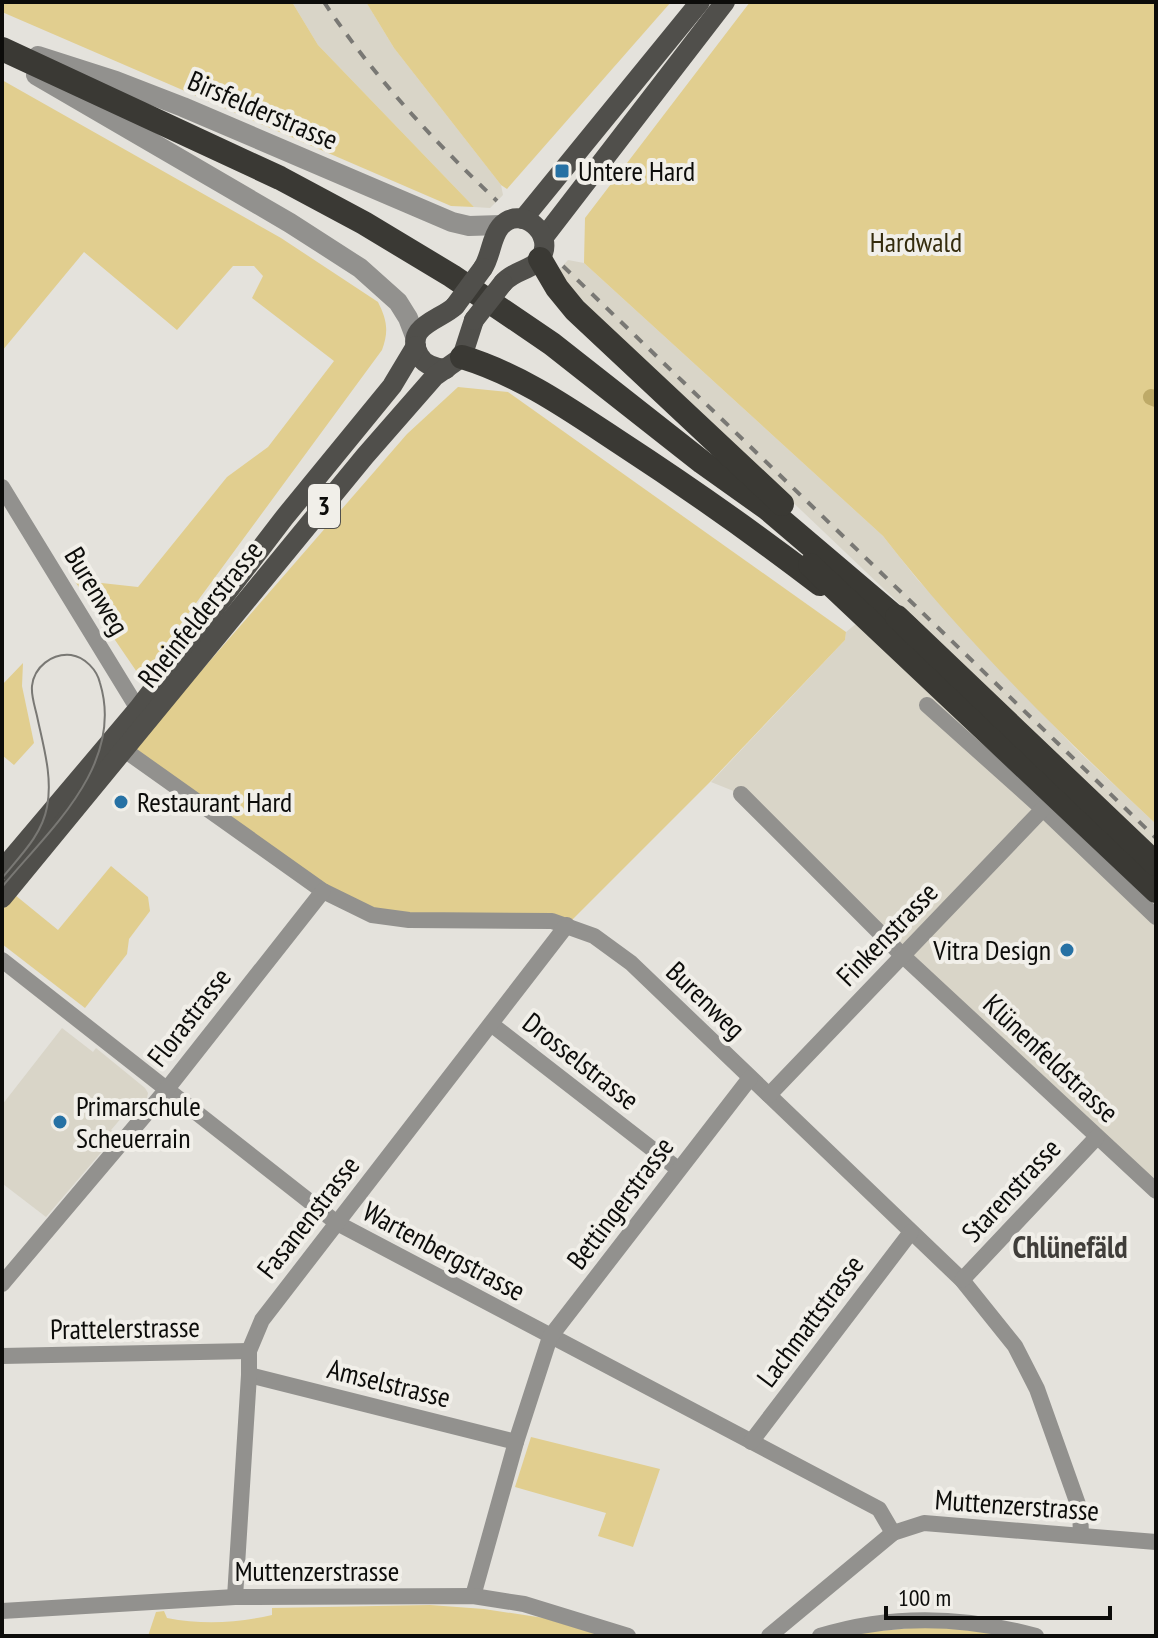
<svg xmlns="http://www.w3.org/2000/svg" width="1158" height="1638" font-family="'PT Sans Narrow',sans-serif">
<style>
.built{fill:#d9d5c8}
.green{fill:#e1ce8f}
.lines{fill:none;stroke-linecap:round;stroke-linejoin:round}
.canal{stroke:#beaa68;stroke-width:16}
.minor{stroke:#92918e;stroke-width:16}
.tertiary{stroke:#92918e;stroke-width:20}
.primary{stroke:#504f4b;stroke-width:20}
.motorway{stroke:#3a3934;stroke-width:24}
.tram{stroke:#797874;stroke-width:2}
.rail{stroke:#797874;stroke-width:4;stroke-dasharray:10 10;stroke-linecap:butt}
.primary-bridge{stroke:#504f4b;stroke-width:20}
.poi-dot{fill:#2671a4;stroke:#f1efe9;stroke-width:3}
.labels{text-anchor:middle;stroke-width:8;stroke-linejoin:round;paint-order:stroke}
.shield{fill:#f1efe9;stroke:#51504d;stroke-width:2}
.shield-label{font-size:26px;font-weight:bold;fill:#0c0c0a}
.street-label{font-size:28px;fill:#0c0c0a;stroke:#f1efe9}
.poi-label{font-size:28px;fill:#0c0c0a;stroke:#f1efe9;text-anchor:start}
.park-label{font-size:28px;fill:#352c0d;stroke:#f1efe9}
.neighbourhood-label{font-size:30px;font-weight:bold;fill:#403e3a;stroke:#f1efe9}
</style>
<rect width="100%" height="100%" fill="#e4e2dc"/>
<g class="built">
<polygon points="292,2 366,2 394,48 501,185 503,195 490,208 474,207 318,45"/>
<polygon points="568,260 584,263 883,536 917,579 1074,747 1156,824 1156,848 594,313 557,272"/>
<polygon points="857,623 1156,909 1156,1191 741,794 711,782 845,640 846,632"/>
<polygon points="62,1028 93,1052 96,1048 145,1088 148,1093 147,1098 135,1113 129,1109 111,1130 116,1135 46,1217 3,1184 2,1105"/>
</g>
<g class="green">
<polygon points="2,2 292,2 318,45 474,207 451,206 2,12"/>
<polygon points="366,2 671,2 507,189 501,185 394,48"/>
<path d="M750 2H1156V824C1060 734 964 640 883 536L584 263 585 218Z"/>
<path d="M2 80 281 238 378 302C387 320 389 331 382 350L141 678 74 580 138 587 227 477 268 447 334 361 252 298 263 276 254 266H233L177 330 84 252 2 351Z"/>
<polygon points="458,387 508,392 846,632 845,640 710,782 567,925 372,915 129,754 407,434"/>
<polygon points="23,663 22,686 34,743 14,765 2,755 2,685"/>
<polygon points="111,866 148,897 150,911 129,939 127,954 85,1008 2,944 2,910 15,895 58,930"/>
<polygon points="531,1437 660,1469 633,1547 598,1536 606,1513 515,1487"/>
<path d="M430 1605 484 1609 544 1618 603 1636H148L156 1612 164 1611 167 1618C203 1625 237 1623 272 1615V1608Z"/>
<polygon points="932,1626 1016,1636 845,1636 856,1633"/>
</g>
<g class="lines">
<polyline class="canal" points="1151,397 1156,399"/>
<g class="minor">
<polyline points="2,487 138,709 146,716"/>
<polyline points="927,705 1043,809 1156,917"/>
<polyline points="116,744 323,891 372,915 409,920 552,921 594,936 631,963 962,1280 1015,1346 1037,1389 1080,1510 1081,1535"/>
<polyline points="741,794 902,955 1156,1191"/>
<polyline points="2,960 337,1223 879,1509 893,1533"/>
<polyline points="491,1024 678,1169"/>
<polyline points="769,1095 1043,809"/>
<polyline points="962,1280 1097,1137"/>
<polyline points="2,1284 167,1089 323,891"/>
<polyline points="2,1356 249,1351"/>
<polyline points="249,1375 516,1442"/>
<polyline points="751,1442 911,1232"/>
<polyline points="473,1596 516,1442 550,1337 750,1078"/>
<polyline points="235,1597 249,1375 249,1351 262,1320 567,925"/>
<polyline points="2,1611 235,1597 473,1596 524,1604 628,1636"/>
<polyline points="769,1636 893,1533 924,1523 1156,1542"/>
<path d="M820 1636C891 1614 964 1616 1036 1636"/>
</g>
<g class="tertiary">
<polyline points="38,56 116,81 183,107 452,222 469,226 501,225"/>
<polyline points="36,75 290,223 360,268 398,302 408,318 416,339"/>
</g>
<g class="primary">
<polyline points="523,219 700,2"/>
<polyline points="544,237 725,2"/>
<path d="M483 268C491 256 491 238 500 227 520 203 557 234 540 259 532 270 514 270 503 283"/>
<path d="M446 369C435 368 424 365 419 355 403 326 441 320 455 306"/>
<polyline points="2,870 138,709 284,518 392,386 416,346"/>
<polyline points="2,898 365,456 435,376 462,357 474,320"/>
</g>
<g class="motorway">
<polyline points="2,49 280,178 364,223 452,276 552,344 702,462 768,509 908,628"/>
<polyline points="540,259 557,288 575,310 782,504"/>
<path d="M462 357C521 375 569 409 619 442 688 487 755 534 820 584"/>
<polyline points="810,565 1156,891"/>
<polyline points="897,617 1156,864"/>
</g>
<path class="tram" d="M2 878C20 856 42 835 47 807 53 777 43 745 37 716 35 707 31 696 32 686 34 667 52 653 71 655 85 657 97 670 100 683 125 765 49 830 2 887"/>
<g class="rail">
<path d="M324 2C373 76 433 140 497 201"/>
<polyline points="563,266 1156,838"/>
</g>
<g class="primary-bridge">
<polyline points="455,306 483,268"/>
<polyline points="474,320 503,283"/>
</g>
</g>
<g class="poi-dot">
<rect x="554" y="163" width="16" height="16" rx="4"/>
<circle cx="121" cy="802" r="8"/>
<circle cx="1067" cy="950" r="8"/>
<circle cx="60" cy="1122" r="8"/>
</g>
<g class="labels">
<rect class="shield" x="308" y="484" width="32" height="44" rx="6"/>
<g class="shield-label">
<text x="324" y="515">3</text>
</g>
<g class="street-label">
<text transform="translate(263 110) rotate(23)" y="10">Birsfelderstrasse</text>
<text transform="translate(97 591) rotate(59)" y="10">Burenweg</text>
<text transform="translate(200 614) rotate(-51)" y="10">Rheinfelderstrasse</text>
<text transform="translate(887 934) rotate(-46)" y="10">Finkenstrasse</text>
<text transform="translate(706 1000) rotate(44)" y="10">Burenweg</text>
<text transform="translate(189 1017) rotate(-52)" y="10">Florastrasse</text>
<text transform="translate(1051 1058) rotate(43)" y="10">Klünenfeldstrasse</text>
<text transform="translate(581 1061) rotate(38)" y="10">Drosselstrasse</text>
<text transform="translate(1011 1190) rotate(-47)" y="10">Starenstrasse</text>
<text transform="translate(620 1203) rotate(-53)" y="10">Bettingerstrasse</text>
<text transform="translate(308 1217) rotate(-52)" y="10">Fasanenstrasse</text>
<text transform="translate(444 1251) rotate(28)" y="10">Wartenbergstrasse</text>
<text transform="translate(810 1321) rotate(-53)" y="10">Lachmattstrasse</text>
<text transform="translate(125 1328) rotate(-1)" y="10">Prattelerstrasse</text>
<text transform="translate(389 1383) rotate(14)" y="10">Amselstrasse</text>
<text transform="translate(1017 1505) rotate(4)" y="10">Muttenzerstrasse</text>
<text x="317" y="1581">Muttenzerstrasse</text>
</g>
<g class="poi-label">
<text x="578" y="181">Untere Hard</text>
<text x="137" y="812">Restaurant Hard</text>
<text x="1051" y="960" text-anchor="end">Vitra Design</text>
<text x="76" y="1116">Primarschule<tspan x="76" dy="32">Scheuerrain</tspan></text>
</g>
<g class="park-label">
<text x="916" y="252">Hardwald</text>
</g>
<g class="neighbourhood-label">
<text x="1070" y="1258">Chlünefäld</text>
</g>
</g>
<rect width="1158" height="1638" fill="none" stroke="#0c0c0a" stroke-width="8"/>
<path d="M886 1606v12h224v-12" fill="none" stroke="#0c0c0a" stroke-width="4"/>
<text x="898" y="1606" font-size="24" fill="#0c0c0a" stroke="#f1efe9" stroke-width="6" paint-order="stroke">100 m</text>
</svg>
